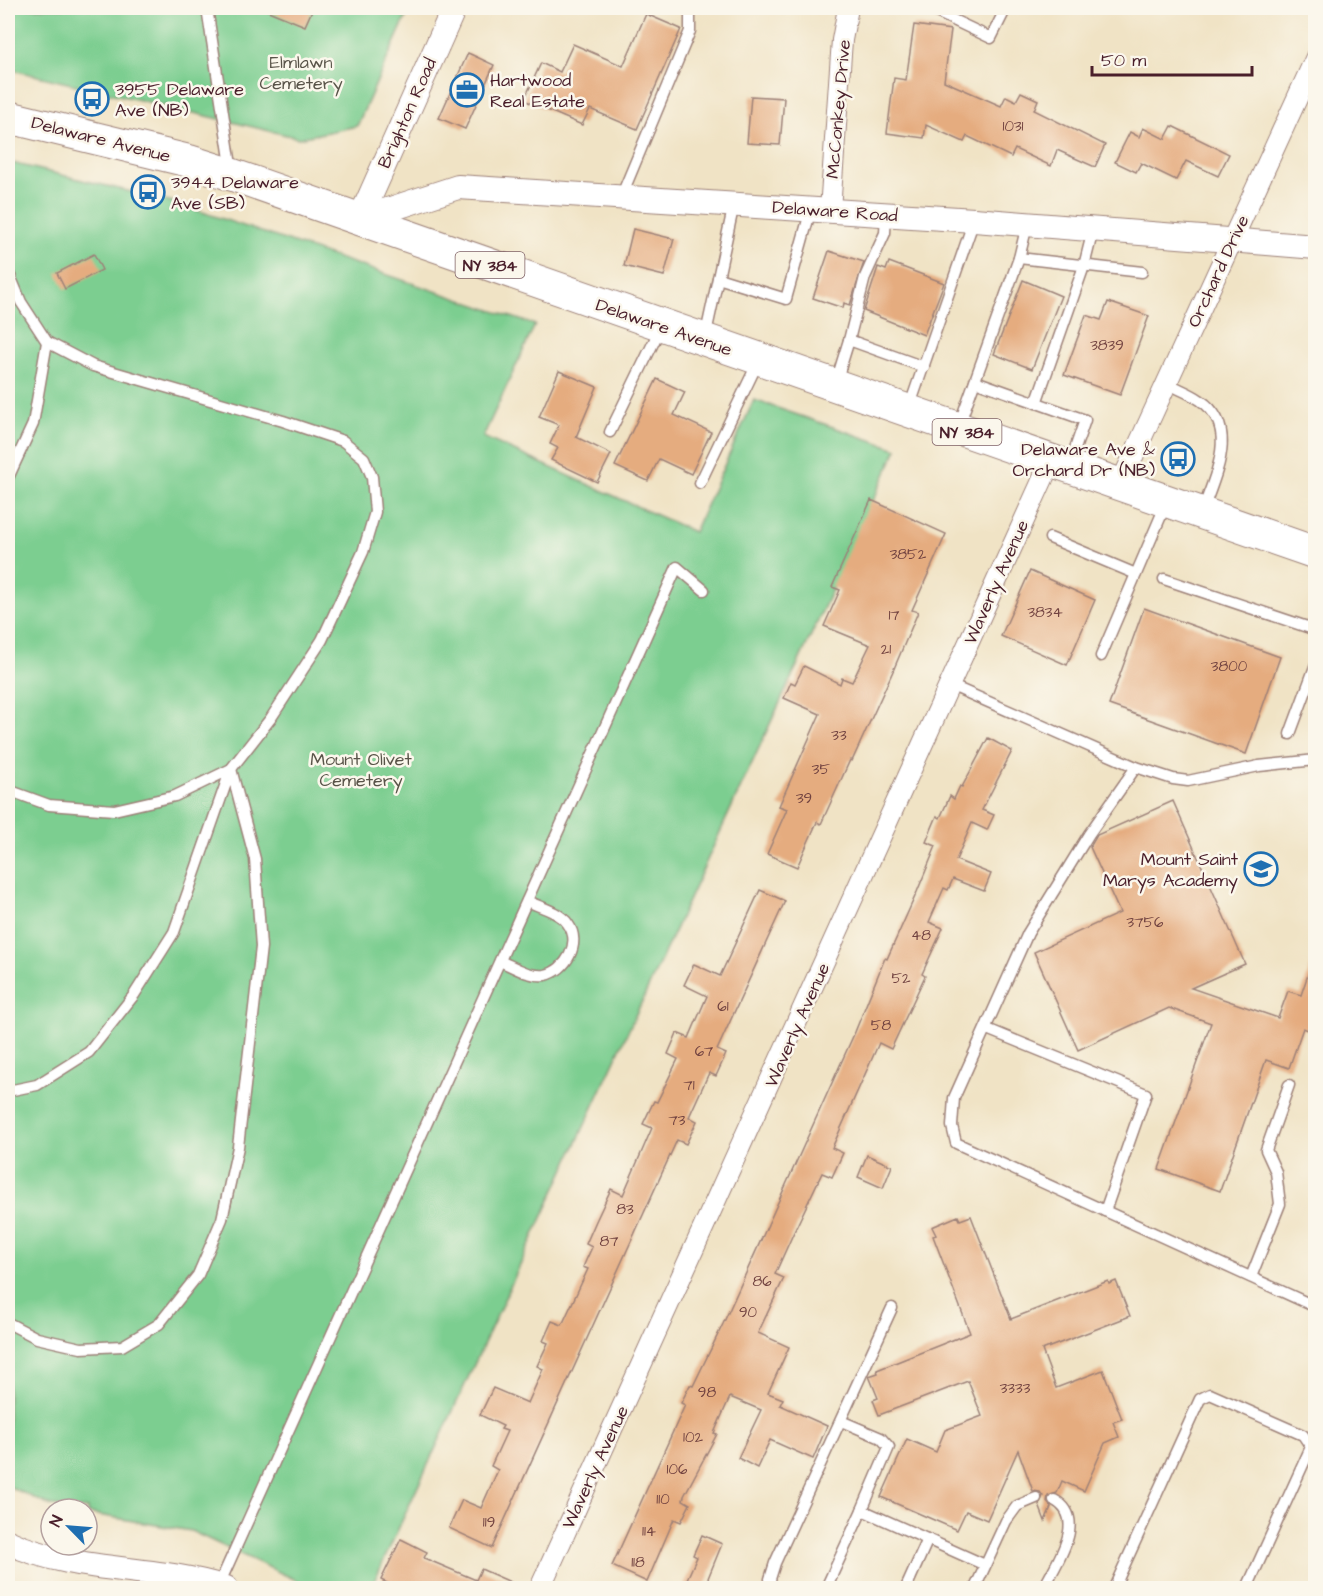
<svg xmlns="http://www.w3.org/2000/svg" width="1323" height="1596" font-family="'Architects Daughter',sans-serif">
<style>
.green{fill:#7cce90;stroke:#63765e;stroke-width:1.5}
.building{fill:#e5ac7f}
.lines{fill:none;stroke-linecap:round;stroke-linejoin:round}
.service-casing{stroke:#9d8178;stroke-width:13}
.minor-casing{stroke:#9d8178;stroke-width:22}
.tertiary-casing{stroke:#9d8178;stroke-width:26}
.primary-casing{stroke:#9d8178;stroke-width:34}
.service{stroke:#fff;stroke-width:10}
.minor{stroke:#fff;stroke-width:20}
.tertiary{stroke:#fff;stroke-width:24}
.primary{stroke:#fff;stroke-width:32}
.labels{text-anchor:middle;stroke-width:5;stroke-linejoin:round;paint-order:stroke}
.number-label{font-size:15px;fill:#714240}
.shield{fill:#fbf7ec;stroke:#7f6065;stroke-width:1.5}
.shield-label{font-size:16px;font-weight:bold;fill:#4a1f2b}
.park-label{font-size:18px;fill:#595449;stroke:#fbf7ec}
.poi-label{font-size:18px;fill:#4a1f2b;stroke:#fbf7ec;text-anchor:start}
.street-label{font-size:18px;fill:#4a1f2b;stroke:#fbf7ec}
</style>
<rect width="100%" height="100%" fill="#fbf7ec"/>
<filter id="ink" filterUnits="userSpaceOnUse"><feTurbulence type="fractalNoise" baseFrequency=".0167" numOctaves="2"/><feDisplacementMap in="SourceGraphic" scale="12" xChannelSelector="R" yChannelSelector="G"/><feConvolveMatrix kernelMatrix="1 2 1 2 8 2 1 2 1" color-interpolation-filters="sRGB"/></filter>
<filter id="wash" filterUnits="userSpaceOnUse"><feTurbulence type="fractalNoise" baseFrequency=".008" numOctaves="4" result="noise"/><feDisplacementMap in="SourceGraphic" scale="24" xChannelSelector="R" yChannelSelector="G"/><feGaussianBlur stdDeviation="1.35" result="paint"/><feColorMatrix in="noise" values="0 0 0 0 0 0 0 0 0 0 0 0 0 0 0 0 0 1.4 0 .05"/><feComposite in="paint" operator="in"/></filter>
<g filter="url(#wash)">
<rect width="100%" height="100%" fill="#f0e3c5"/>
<g class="green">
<polygon points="8,8 410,8 357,126 299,138 8,69"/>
<polygon points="8,162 173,202 535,325 483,437 694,532 754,400 897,449 371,1588 313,1588 191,1531 87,1513 87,1509 51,1506 8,1486"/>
</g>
<g id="blocks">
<g class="building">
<polygon points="261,8 313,8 305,26"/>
<polygon points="646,14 681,29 637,129 590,109 582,125 524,100 541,63 560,72 573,44 623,66"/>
<polygon points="914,25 951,30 944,81 1001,106 1006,96 1016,101 1021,92 1038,100 1034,110 1105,145 1095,167 1057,150 1051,166 1015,149 1011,157 967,136 964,142 926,125 924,138 887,133 894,78 906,80"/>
<polygon points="468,53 494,65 465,129 439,118"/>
<polygon points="751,96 784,98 780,145 747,143"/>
<polygon points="1172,126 1229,154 1218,176 1186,161 1176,180 1141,163 1136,172 1115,162 1130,132 1139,137 1143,128 1165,139"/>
<polygon points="633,229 674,239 664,276 624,266"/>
<polygon points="829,251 864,262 850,305 844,303 843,308 813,298"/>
<polygon points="94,254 102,270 65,289 57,273"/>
<polygon points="889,262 944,283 924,335 864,311 878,267 886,270"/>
<polygon points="1023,280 1061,296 1032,369 994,354"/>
<polygon points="1108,302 1149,316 1120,395 1064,375 1086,315 1101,320"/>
<polygon points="559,371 597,387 576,437 611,454 597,482 551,460 558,448 550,444 559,425 539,417"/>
<polygon points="657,379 685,392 674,415 711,432 691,474 659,459 648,481 615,466"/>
<polygon points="871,500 946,534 912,610 918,612 893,671 852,761 850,760 821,824 817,822 797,867 767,854 787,809 779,806 820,714 784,698 791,682 795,684 804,666 840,684 842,678 852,682 870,645 824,626 840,590 832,587"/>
<polygon points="1030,571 1095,600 1067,665 1001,636"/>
<polygon points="1144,608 1280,657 1246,754 1109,705"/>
<polygon points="988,738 1012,751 982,810 994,815 987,830 972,823 956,860 991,874 984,891 953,879 948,890 944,888 929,922 943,928 922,974 925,976 891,1049 879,1043 832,1148 843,1153 832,1177 822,1173 793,1234 775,1274 784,1278 758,1333 789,1347 768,1393 783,1399 780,1405 827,1426 813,1459 770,1440 757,1468 738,1458 761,1410 730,1397 714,1433 717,1434 684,1496 683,1500 690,1504 681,1522 674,1519 647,1582 612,1566 685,1405 681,1403 690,1385 693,1386 723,1324 855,1032 885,958 887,959 917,892 936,846 926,842 937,816 940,818 950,796 954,799 960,786 962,787"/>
<polygon points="1173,801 1245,964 1191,988 1278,1018 1288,991 1301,995 1313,960 1316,960 1316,1033 1303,1028 1289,1068 1266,1060 1220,1191 1159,1169 1211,1023 1169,1008 1078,1050 1034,952 1120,913 1090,847 1097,835"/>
<polygon points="760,890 785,901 717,1050 726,1054 716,1076 709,1073 689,1117 697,1121 686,1144 677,1140 492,1548 449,1528 462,1500 481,1508 498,1470 491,1466 507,1431 501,1429 503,1426 480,1415 493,1388 528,1403 543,1369 537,1366 548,1343 543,1341 552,1321 562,1325 588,1269 583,1267 592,1247 586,1244 596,1221 611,1189 623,1195 652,1128 643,1124 654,1101 657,1102 678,1059 668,1054 677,1033 689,1038 707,996 684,985 694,964 720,976"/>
<polygon points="867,1155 892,1166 883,1188 858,1177"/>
<polygon points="958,1216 960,1220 971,1216 1011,1319 1108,1281 1109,1284 1116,1281 1130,1316 1042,1350 1056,1388 1103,1370 1122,1419 1113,1422 1119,1437 1105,1443 1084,1491 1062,1481 1057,1493 1048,1496 1047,1502 1051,1507 1045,1521 1039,1505 1043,1496 1040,1492 1033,1491 1018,1450 987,1520 966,1511 957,1530 881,1497 907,1439 936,1452 945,1430 982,1416 968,1381 879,1415 873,1400 878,1398 869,1376 878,1373 877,1370 970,1333 933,1236 936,1235 932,1227"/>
<polygon points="702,1535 722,1544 704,1588 683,1588 697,1557 693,1555"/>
<polygon points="401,1539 427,1552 424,1558 476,1580 481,1569 524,1588 397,1588 381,1580"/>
</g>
</g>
</g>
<g filter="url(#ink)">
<use href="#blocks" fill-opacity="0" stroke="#9d8178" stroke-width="1.5"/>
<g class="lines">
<defs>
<g id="service">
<polyline points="207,8 232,172"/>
<polyline points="928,8 991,38 1006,8"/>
<polyline points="621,197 690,31 690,8"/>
<polyline points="1019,258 1142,272"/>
<polyline points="8,271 21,302 47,342 33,424 8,478"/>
<polyline points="718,278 786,299 811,209"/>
<polyline points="705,338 734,204"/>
<polyline points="849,340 865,277 885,233 886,214"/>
<polyline points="975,381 1085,420 1069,466"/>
<polyline points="836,382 849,340 924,367"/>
<path d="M1167 383C1178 389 1190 393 1200 400 1240 427 1215 475 1203 510"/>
<polyline points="1036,403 1084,266 1093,230"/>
<polyline points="909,408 974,220"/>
<polyline points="959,425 1019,258 1027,225"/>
<polyline points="610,432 661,327"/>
<polyline points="700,483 759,360"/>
<polyline points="1050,538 1136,574"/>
<polyline points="1164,579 1316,630"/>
<polyline points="1101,656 1166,504"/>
<polyline points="950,685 1136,767 1173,779 1188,781 1259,766 1316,760"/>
<polyline points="1290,734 1316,664"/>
<polyline points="1136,767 1089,834 1028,933 954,1098 952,1126 956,1143 1316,1307"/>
<polyline points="8,790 49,805 114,810 175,796 231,769 271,718 322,640 363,552 375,512 372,477 364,458 343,441 283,421 93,366 47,342"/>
<path d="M500 961C514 967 529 977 545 975 566 971 582 943 568 924 560 912 540 907 527 901"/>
<polyline points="987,1029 1146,1094 1105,1211"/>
<polyline points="8,1091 37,1085 89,1052 134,995 174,932 231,769 255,859 261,947 238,1147 222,1219 198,1275 159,1324 122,1346 81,1348 37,1338 8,1323"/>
<polyline points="1251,1277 1280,1204 1276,1172 1266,1150 1289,1085"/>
<polyline points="841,1421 881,1438 889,1447 862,1510"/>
<polyline points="218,1587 677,567 704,590"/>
<polyline points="772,1588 770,1579 775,1563 892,1308"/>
<polyline points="826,1588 862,1510 985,1565"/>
<polyline points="906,1588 928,1539"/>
<polyline points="975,1588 1006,1521 1017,1506 1036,1498"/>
<path d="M1044 1588C1056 1563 1089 1518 1054 1500"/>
<polyline points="1114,1588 1200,1399 1210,1394 1303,1435 1311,1447 1247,1588"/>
</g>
<g id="minor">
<polyline points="830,210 842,40 848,8"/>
<polyline points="1120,485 1316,57"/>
<polyline points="540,1588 1051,461"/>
</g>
<g id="tertiary">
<polyline points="360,219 458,187 974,220 1316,247"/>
<polyline points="360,219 454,8"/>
<path d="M8 1542C77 1574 154 1565 226 1588"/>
</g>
<polyline id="primary" points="8,117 189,161 233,175 1316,553"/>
</defs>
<use href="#service" class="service-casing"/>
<use href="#minor" class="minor-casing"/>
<use href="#tertiary" class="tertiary-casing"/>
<use href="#primary" class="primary-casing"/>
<use href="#service" class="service"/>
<use href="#minor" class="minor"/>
<use href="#tertiary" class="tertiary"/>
<use href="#primary" class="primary"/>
</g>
</g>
<defs>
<symbol id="office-ring" viewBox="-11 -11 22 22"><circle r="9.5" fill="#fbf7ec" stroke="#1f6fb2" stroke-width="1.5"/><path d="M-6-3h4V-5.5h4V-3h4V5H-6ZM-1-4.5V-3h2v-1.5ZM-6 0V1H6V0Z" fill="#1f6fb2"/></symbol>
<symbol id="bus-ring" viewBox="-11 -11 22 22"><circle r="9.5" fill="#fbf7ec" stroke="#1f6fb2" stroke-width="1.5"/><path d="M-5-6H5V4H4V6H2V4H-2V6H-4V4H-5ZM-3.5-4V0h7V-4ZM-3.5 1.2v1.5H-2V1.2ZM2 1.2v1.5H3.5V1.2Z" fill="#1f6fb2"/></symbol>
<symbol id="school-ring" viewBox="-11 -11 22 22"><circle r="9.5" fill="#fbf7ec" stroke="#1f6fb2" stroke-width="1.5"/><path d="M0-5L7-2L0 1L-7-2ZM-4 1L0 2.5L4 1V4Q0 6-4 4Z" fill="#1f6fb2"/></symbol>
</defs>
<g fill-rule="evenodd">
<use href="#office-ring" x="448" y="71" width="38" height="38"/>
<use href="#bus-ring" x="73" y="80" width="38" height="38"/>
<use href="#bus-ring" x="129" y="173" width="38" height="38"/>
<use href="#bus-ring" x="1159" y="440" width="38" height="38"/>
<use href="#school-ring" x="1242" y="850" width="38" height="38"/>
</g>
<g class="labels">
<g class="number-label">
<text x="1013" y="131">1031</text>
<text x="1107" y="350">3839</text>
<text x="908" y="559">3852</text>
<text x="1045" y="617">3834</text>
<text x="894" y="620">17</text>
<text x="886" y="654">21</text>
<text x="1229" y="671">3800</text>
<text x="839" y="740">33</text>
<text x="821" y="774">35</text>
<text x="804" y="803">39</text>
<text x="1145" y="927">3756</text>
<text x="921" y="940">48</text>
<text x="901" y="983">52</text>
<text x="723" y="1011">61</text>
<text x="881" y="1030">58</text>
<text x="704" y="1056">67</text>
<text x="689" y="1090">71</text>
<text x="677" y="1125">73</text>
<text x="625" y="1214">83</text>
<text x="609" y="1246">87</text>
<text x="762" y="1286">86</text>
<text x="748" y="1317">90</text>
<text x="1015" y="1393">3333</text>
<text x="707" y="1397">98</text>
<text x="693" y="1442">102</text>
<text x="677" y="1474">106</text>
<text x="663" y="1504">110</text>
<text x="489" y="1527">119</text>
<text x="649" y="1536">114</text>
<text x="638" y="1567">118</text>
</g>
<g class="shield">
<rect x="455.5" y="252" width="69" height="26" rx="4.5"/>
<rect x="932.5" y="419" width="69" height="26" rx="4.5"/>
</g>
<g class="shield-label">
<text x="490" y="271">NY 384</text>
<text x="967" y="438">NY 384</text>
</g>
<g class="park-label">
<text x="301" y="68">Elmlawn<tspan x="301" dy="21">Cemetery</tspan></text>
<text x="361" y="765">Mount Olivet<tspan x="361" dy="21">Cemetery</tspan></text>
</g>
<g class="poi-label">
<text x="490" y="86">Hartwood<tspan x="490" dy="21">Real Estate</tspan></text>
<text x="115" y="95">3955 Delaware<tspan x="115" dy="21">Ave (NB)</tspan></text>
<text x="171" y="188">3944 Delaware<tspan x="171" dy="21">Ave (SB)</tspan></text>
<text x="1155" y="455" text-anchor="end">Delaware Ave &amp;<tspan x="1155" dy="21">Orchard Dr (NB)</tspan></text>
<text x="1238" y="865" text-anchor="end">Mount Saint<tspan x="1238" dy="21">Marys Academy</tspan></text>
</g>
<g class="street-label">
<text transform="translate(838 109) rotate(-85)" y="6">McConkey Drive</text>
<text transform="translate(407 113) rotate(-66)" y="6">Brighton Road</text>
<text transform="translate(101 139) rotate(14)" y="6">Delaware Avenue</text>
<text transform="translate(835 211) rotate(4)" y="6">Delaware Road</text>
<text transform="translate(1218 271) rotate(-65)" y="6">Orchard Drive</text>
<text transform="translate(664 327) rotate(19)" y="6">Delaware Avenue</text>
<text transform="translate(996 582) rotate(-66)" y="6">Waverly Avenue</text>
<text transform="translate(797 1025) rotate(-66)" y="6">Waverly Avenue</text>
<text transform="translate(595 1467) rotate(-65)" y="6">Waverly Avenue</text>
</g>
</g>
<rect width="1323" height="1596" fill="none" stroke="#fbf7ec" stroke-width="30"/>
<g transform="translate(69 1527) rotate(295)"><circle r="28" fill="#fbf7ec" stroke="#b4a19f" stroke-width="1.5"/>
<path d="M0-4.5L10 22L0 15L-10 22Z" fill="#1f6fb2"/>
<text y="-9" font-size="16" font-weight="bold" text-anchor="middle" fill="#4a1f2b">N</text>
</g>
<path d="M1092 66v9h160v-9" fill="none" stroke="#4a1f2b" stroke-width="3"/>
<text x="1101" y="66" font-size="18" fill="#4a1f2b" stroke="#fbf7ec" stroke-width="4.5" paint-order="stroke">50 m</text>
</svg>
